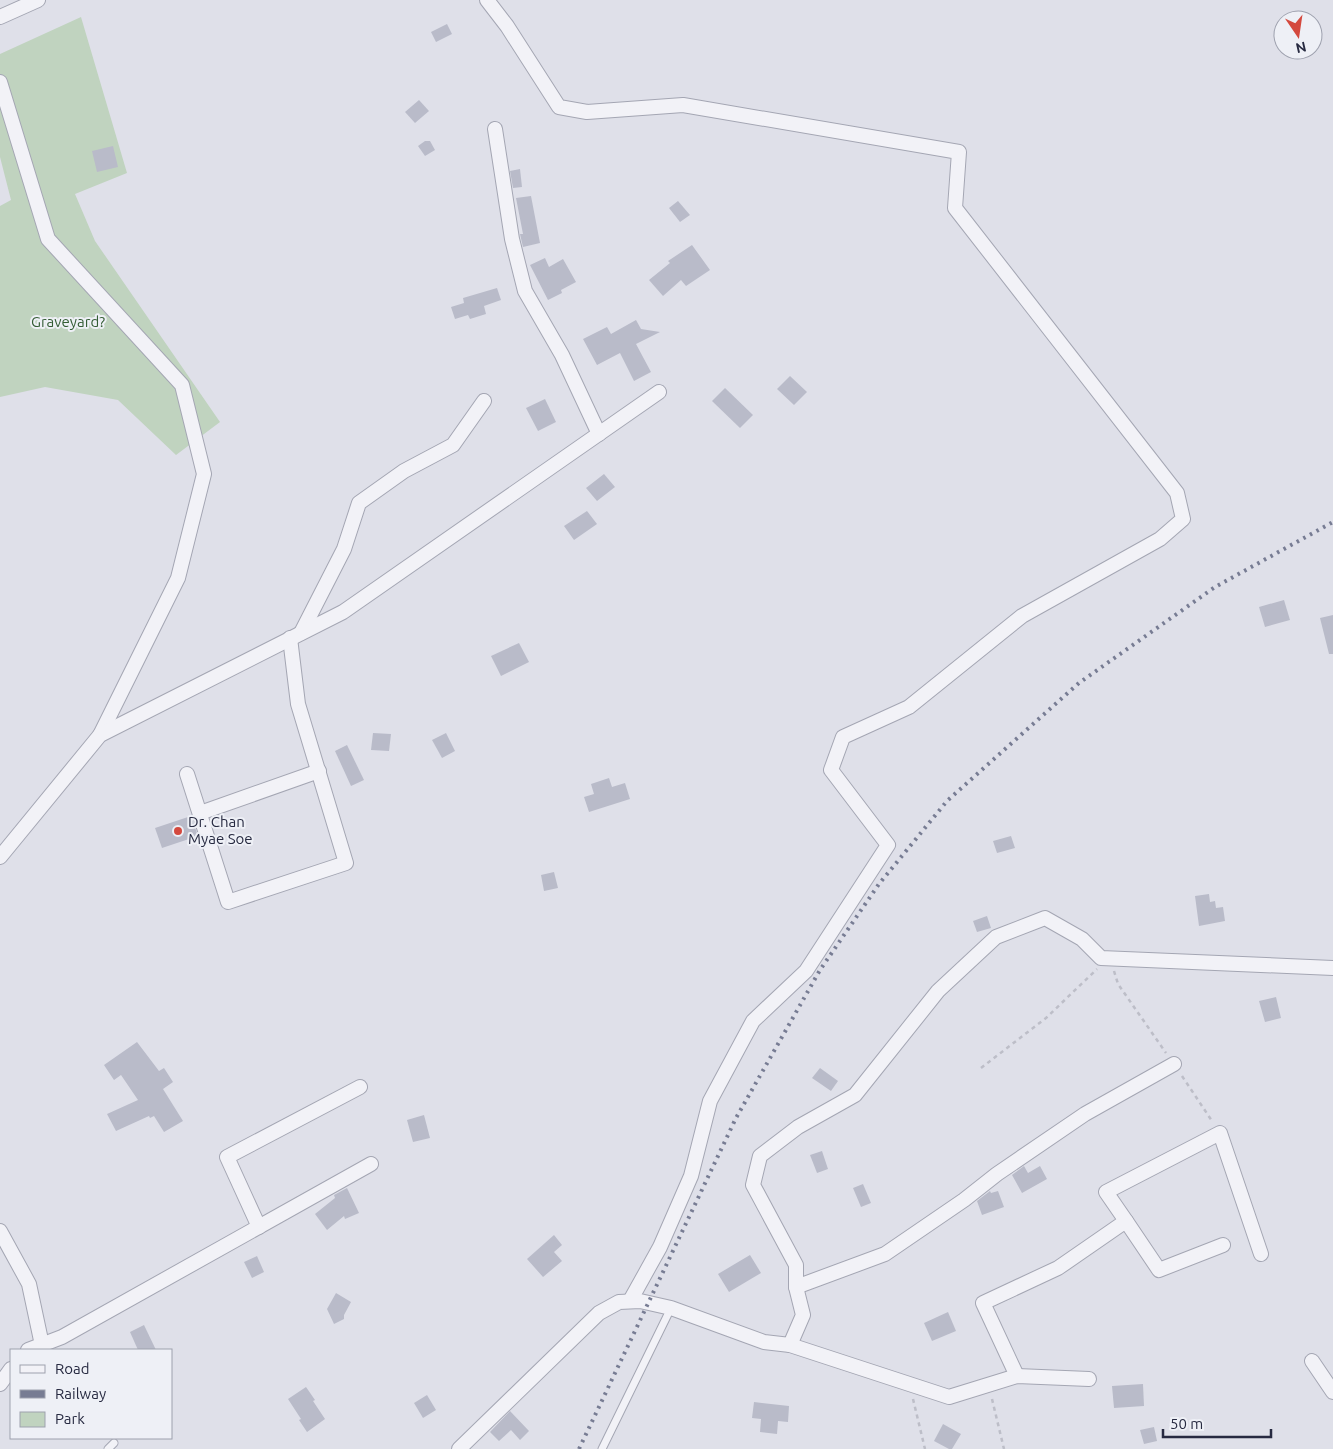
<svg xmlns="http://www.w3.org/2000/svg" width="1333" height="1449" font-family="Ubuntu,sans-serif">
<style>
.green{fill:#c0d3bf}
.building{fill:#b9bbc9}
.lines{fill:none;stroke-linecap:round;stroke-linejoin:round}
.lane-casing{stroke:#a4a6b3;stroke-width:9}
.street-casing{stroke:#a4a6b3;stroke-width:16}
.path{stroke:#bdbec8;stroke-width:2.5;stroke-dasharray:4 4;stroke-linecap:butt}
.lane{stroke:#f2f2f7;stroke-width:7}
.street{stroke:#f2f2f7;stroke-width:14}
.rail{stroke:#777c93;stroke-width:4;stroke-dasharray:2.5 5;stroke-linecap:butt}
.poi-dot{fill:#d4493e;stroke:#eef0f6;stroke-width:2}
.labels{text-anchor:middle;stroke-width:4;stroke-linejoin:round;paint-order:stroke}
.park-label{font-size:15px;fill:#345d35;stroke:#eef0f6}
.poi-label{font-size:15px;fill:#272a41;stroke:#eef0f6;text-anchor:start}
</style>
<rect width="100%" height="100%" fill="#dfe0e9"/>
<polygon class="green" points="81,17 127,173 75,194 95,241 220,422 176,455 118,400 45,387 0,397 0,206 11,200 0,157 0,54"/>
<g class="building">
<polygon points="447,24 452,34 436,42 431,32"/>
<polygon points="419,100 429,111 415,123 405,112"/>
<polygon points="425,141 430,141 435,150 425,156 418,146"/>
<polygon points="113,146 118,167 97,172 92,151"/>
<polygon points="520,169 522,187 513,188 510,171"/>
<polygon points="531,196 540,243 523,247 520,234 523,234 516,198"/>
<polygon points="678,201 690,215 680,222 669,208"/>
<polygon points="692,245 710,270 686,286 681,280 663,296 649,280 670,263 668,261"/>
<polygon points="545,258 549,267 563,259 576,282 561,290 562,293 548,300 530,265"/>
<polygon points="497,288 501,300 484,306 486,314 470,319 468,315 455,319 451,307 464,303 463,298"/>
<polygon points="636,320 641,329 660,332 636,344 651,372 634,381 620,353 597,365 583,339 607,327 611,334"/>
<polygon points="790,376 807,392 794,405 777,389"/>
<polygon points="725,388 753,415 740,428 712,401"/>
<polygon points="545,399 556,422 538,431 526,408"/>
<polygon points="604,474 615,487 597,501 586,488"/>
<polygon points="587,511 597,524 574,540 564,526"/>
<polygon points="1284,600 1290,620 1265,627 1259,607"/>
<polygon points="1333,615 1333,654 1329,654 1320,618"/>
<polygon points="519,643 529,662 501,676 491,656"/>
<polygon points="373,733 391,734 389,751 371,750"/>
<polygon points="446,733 455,751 442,758 432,740"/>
<polygon points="347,745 364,780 351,786 335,751"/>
<polygon points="609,778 612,787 625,783 630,799 589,812 584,797 594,794 591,784"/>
<polygon points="191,816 198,836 162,848 155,828"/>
<polygon points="1011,836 1015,848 997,853 993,841"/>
<polygon points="554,872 558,888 544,891 541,875"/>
<polygon points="1209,894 1210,902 1215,901 1216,908 1223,907 1225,921 1199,926 1195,896"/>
<polygon points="987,916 991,928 977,932 973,921"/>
<polygon points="1276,997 1281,1018 1265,1022 1259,1001"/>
<polygon points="137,1042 159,1071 164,1068 173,1082 163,1089 183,1121 164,1132 154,1116 150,1118 149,1116 116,1131 107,1114 138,1100 121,1075 114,1080 104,1065"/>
<polygon points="820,1068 838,1081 831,1091 812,1078"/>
<polygon points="424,1115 430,1138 413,1142 407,1120"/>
<polygon points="822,1151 828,1169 817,1173 810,1155"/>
<polygon points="1024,1166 1028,1173 1040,1166 1047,1179 1022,1193 1012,1175"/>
<polygon points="863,1184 871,1203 861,1207 853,1188"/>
<polygon points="347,1188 359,1213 345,1219 344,1216 327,1230 315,1214 335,1198 334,1195"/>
<polygon points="990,1191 991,1193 998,1191 1004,1207 982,1215 977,1201"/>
<polygon points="554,1235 562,1245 554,1252 562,1261 543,1277 527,1259"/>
<polygon points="750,1255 761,1273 729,1292 718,1274"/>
<polygon points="257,1256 264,1272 252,1278 244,1262"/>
<polygon points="336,1293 351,1302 344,1315 344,1319 334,1324 327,1309"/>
<polygon points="948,1312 956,1331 932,1341 924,1323"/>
<polygon points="144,1325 156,1350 138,1350 130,1332"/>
<polygon points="1143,1384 1144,1406 1114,1408 1112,1386"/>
<polygon points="306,1387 315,1400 313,1401 325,1419 307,1432 299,1420 301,1419 288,1399"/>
<polygon points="427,1395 436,1410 423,1418 414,1403"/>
<polygon points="754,1402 789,1406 788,1422 778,1421 777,1434 760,1432 761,1419 752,1418"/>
<polygon points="510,1411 529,1431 520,1440 511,1430 499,1441 490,1432"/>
<polygon points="943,1424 961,1434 952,1449 949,1449 934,1441"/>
<polygon points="1154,1427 1157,1441 1144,1444 1140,1430"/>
</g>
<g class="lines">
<defs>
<g id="lane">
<polyline points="108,1449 114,1443"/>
<polyline points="602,1449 671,1308"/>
</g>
<g id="street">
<polyline points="487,0 507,26 559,107 587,112 683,105 959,152 955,208 1177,493 1183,519 1160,539 1022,616 909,707 843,737 831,770 888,845 806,971 753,1021 710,1101 691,1176 660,1247 630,1301"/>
<polyline points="0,17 38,0"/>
<polyline points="0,82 48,239 182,385 204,474 178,578 100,735"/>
<polyline points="495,129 512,239 525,291 562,355 599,434"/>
<polyline points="301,633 344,549 359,503 404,471 453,445 484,401"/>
<polyline points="187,774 228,902 346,863 298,704 290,638"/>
<polyline points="200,813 319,771"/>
<polyline points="0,857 100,735 343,612 659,392"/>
<polyline points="1126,1221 1159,1270 1223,1245"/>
<polyline points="259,1227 227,1157 360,1087"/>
<polyline points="0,1231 29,1284 42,1345"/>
<polyline points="796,1287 885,1254 964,1200 997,1174 1085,1114 1174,1064"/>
<polyline points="790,1345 803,1315 796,1287 796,1265 753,1185 760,1156 798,1127 855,1095 938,991 996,937 1045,918 1082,939 1101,958 1333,968"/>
<polyline points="28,1350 62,1337 371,1164"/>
<polyline points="1312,1361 1333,1392"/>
<polyline points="1017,1376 983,1303 1058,1268 1126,1221 1106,1192 1220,1133 1261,1254"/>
<polyline points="0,1384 11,1369"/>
<polyline points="459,1449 599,1313 619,1302 640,1301 671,1308 764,1342 790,1345 949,1397 1017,1376 1089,1379"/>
</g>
</defs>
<use href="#lane" class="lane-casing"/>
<use href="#street" class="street-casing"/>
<g class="path">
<polyline points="1114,971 1118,984 1166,1053"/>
<polyline points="981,1068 1046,1018 1097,969"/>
<polyline points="1182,1076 1212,1121"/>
<polyline points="913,1399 925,1449"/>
<polyline points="992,1399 1004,1449"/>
</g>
<use href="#lane" class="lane"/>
<use href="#street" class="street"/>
<polyline class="rail" points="579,1449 736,1118 820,970 879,884 947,801 1079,683 1215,587 1333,522"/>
</g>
<circle class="poi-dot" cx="178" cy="831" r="5"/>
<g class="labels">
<g class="park-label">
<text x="68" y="327">Graveyard?</text>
</g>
<g class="poi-label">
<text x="188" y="827">Dr. Chan<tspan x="188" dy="17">Myae Soe</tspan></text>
</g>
</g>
<rect x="10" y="1349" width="162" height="90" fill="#eef0f6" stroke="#9ea1ae"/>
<rect x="20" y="1365" width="25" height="8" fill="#f2f2f7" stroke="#9ea1ae"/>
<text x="55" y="1374" font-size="15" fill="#272a41">Road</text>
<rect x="20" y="1390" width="25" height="8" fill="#777c93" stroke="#9ea1ae"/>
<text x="55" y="1399" font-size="15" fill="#272a41">Railway</text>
<rect x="20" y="1412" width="25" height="15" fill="#c0d3bf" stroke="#9ea1ae"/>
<text x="55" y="1424" font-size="15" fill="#272a41">Park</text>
<g transform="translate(1298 35) rotate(167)"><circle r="24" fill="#eef0f6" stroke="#9ea1ae"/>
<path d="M0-4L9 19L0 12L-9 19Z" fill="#d4493e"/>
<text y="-8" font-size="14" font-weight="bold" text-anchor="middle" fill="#272a41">N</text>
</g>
<path d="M1163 1429v8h108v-8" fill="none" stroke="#272a41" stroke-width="2.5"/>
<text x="1170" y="1429" font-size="15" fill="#272a41" stroke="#eef0f6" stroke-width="4" paint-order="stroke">50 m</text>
</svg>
